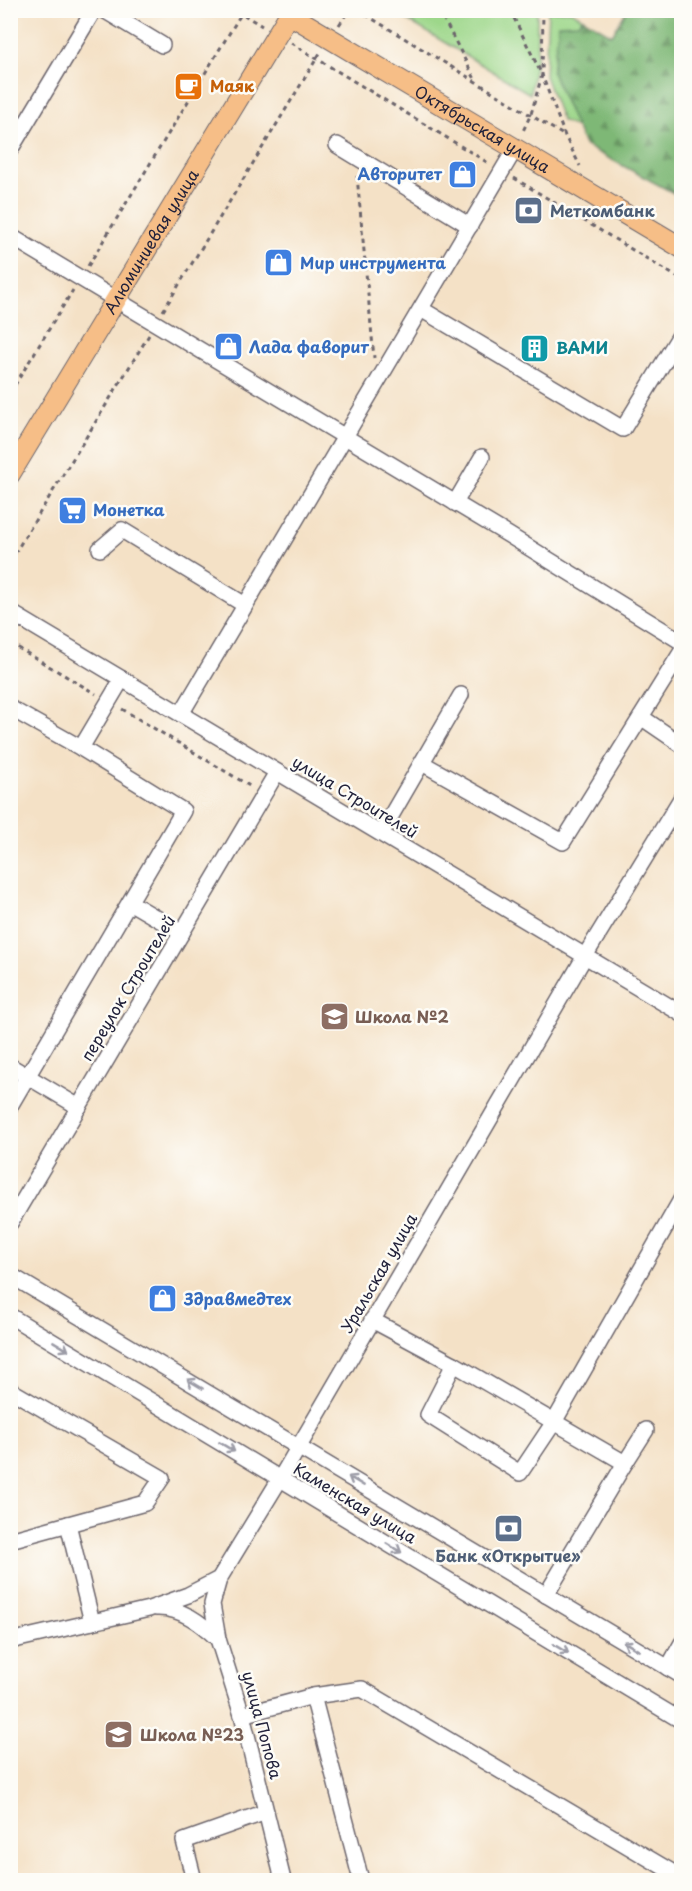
<svg xmlns="http://www.w3.org/2000/svg" width="692" height="1891" font-family="'Playpen Sans',sans-serif">
<style>
.green{fill:#9dd78a;stroke:#607c62;stroke-width:1.5}
.forest{fill:url(#forest-firs);stroke:#506d58;stroke-width:1.5}
.lines{fill:none;stroke-linecap:round;stroke-linejoin:round}
.minor-casing{stroke:#6c656c;stroke-width:18}
.major-casing{stroke:#6c656c;stroke-width:22}
.path{stroke:#6c656c;stroke-width:3;stroke-dasharray:4.5 4.5;stroke-linecap:butt}
.minor{stroke:#fff;stroke-width:15}
.major{stroke:#f6be87;stroke-width:20}
.oneway{stroke:#9c9ca7}
.labels{text-anchor:middle;stroke-width:5;stroke-linejoin:round;paint-order:stroke}
.food-label{font-size:16px;font-weight:bold;fill:#c56008;stroke:#fdfcf7;text-anchor:start}
.street-label{font-size:16px;fill:#22223b;stroke:#fdfcf7}
.shop-label{font-size:16px;font-weight:bold;fill:#366cbe;stroke:#fdfcf7;text-anchor:start}
.service-label{font-size:16px;font-weight:bold;fill:#4e5e75;stroke:#fdfcf7;text-anchor:start}
.culture-label{font-size:16px;font-weight:bold;fill:#0d838f;stroke:#fdfcf7;text-anchor:start}
.education-label{font-size:16px;font-weight:bold;fill:#785e54;stroke:#fdfcf7;text-anchor:start}
</style>
<defs>
<pattern id="forest-firs" width="22" height="20" patternUnits="userSpaceOnUse" patternTransform="scale(1.5)"><rect width="22" height="20" fill="#7eb876"/><path d="M5 1l3.5 6h-7zM16 11l3.5 6h-7z" fill="#679562"/></pattern>
</defs>
<rect width="100%" height="100%" fill="#fdfcf7"/>
<filter id="ink" filterUnits="userSpaceOnUse"><feTurbulence type="fractalNoise" baseFrequency=".0167" numOctaves="2"/><feDisplacementMap in="SourceGraphic" scale="12" xChannelSelector="R" yChannelSelector="G"/><feConvolveMatrix kernelMatrix="1 2 1 2 8 2 1 2 1" color-interpolation-filters="sRGB"/></filter>
<filter id="wash" filterUnits="userSpaceOnUse"><feTurbulence type="fractalNoise" baseFrequency=".008" numOctaves="4" result="noise"/><feDisplacementMap in="SourceGraphic" scale="24" xChannelSelector="R" yChannelSelector="G"/><feGaussianBlur stdDeviation="1.35" result="paint"/><feColorMatrix in="noise" values="0 0 0 0 0 0 0 0 0 0 0 0 0 0 0 0 0 1.4 0 .05"/><feComposite in="paint" operator="in"/></filter>
<g filter="url(#wash)">
<rect width="100%" height="100%" fill="#f4e1c6"/>
<g class="green">
<polygon points="400,11 537,11 537,54 530,94 402,17"/>
<polygon points="548,11 571,11 583,18 578,23 552,72 577,128 562,121 545,76"/>
</g>
<polygon class="forest" points="627,10 681,11 681,197 584,145 552,72 559,24 578,23 583,18 612,35"/>
</g>
<g filter="url(#ink)">
<g class="lines">
<defs>
<g id="minor">
<polyline points="104,10 162,45"/>
<polyline points="337,145 470,226"/>
<polyline points="10,150 94,10"/>
<polyline points="10,236 507,534 682,642"/>
<polyline points="421,309 623,429 682,332"/>
<polyline points="455,503 482,457"/>
<polyline points="100,549 122,530 245,605"/>
<polyline points="10,612 682,1014"/>
<polyline points="10,708 81,748 122,679"/>
<polyline points="181,714 515,149"/>
<polyline points="641,717 682,745"/>
<polyline points="422,763 563,842 682,651"/>
<polyline points="381,833 461,695"/>
<polyline points="131,903 182,933"/>
<polyline points="10,1066 79,1107"/>
<polyline points="10,1106 183,811 81,748"/>
<polyline points="10,1223 277,772"/>
<polyline points="10,1275 682,1676"/>
<polyline points="10,1316 682,1721"/>
<polyline points="372,1320 454,1364 625,1463 546,1595"/>
<polyline points="454,1364 428,1415 520,1473 554,1422 682,1198"/>
<polyline points="10,1390 162,1478 145,1503 10,1540"/>
<polyline points="625,1463 646,1430"/>
<polyline points="68,1524 92,1622"/>
<polyline points="219,1579 212,1604 218,1639 242,1715 283,1880"/>
<path d="M156 1608C181 1607 201 1623 218 1639"/>
<polyline points="10,1641 149,1609 188,1595 219,1579 280,1479 585,956 682,797"/>
<polyline points="668,1668 682,1643"/>
<polyline points="313,1696 361,1880"/>
<polyline points="242,1715 313,1696 362,1689 682,1878"/>
<polyline points="194,1880 184,1841 266,1812"/>
</g>
<g id="major">
<path id="s1" d="M289 14 682 248"/>
<path id="s2" d="M10 474 292 10"/>
</g>
</defs>
<use href="#minor" class="minor-casing"/>
<use href="#major" class="major-casing"/>
<g class="path">
<polyline points="236,10 262,26"/>
<polyline points="358,10 565,136"/>
<polyline points="439,10 475,79"/>
<polyline points="510,10 542,75 531,114 522,133"/>
<polyline points="543,10 542,75 565,136 580,166"/>
<polyline points="339,25 349,10"/>
<polyline points="291,43 490,164"/>
<polyline points="357,176 374,358"/>
<polyline points="514,178 682,280"/>
<polyline points="88,266 241,14"/>
<polyline points="163,311 320,53"/>
<polyline points="10,393 73,290"/>
<polyline points="10,561 149,335"/>
<polyline points="10,643 96,694"/>
<polyline points="122,709 253,788"/>
</g>
<use href="#minor" class="minor"/>
<use href="#major" class="major"/>
</g>
<defs><path id="oneway-shaft" d="M-6 0H5M1.5-3L5.5 0L1.5 3" fill="none" stroke-width="1.6" stroke-linecap="round" stroke-linejoin="round" transform="scale(1.5)"/></defs>
<g class="oneway">
<use href="#oneway-shaft" transform="translate(61 1346) rotate(31)"/>
<use href="#oneway-shaft" transform="translate(195 1384) rotate(-149)"/>
<use href="#oneway-shaft" transform="translate(227 1447) rotate(31)"/>
<use href="#oneway-shaft" transform="translate(356 1481) rotate(-149)"/>
<use href="#oneway-shaft" transform="translate(394 1548) rotate(31)"/>
<use href="#oneway-shaft" transform="translate(631 1646) rotate(-149)"/>
<use href="#oneway-shaft" transform="translate(561 1649) rotate(31)"/>
</g>
</g>
<defs>
<symbol id="cafe-square" viewBox="-11 -11 22 22"><rect x="-9" y="-9" width="18" height="18" rx="4" fill="#e8710a" stroke="#fdfcf7"/><path d="M-5.5-4.5H6V0H3Q3 3.5 0 3.5H-2.5Q-5.5 3.5-5.5 0ZM3-3.2v2h1.7v-2ZM-6 4.5H4V6H-6Z" fill="#fff"/></symbol>
<symbol id="shop-square" viewBox="-11 -11 22 22"><rect x="-9" y="-9" width="18" height="18" rx="4" fill="#3f7fe0" stroke="#fdfcf7"/><path d="M-5-2.5h2.3a2.7 3.5 0 0 1 5.4 0H5L5.5 6h-11ZM-1.5-2.5h3a1.5 2.3 0 0 0-3 0Z" fill="#fff"/></symbol>
<symbol id="bank-square" viewBox="-11 -11 22 22"><rect x="-9" y="-9" width="18" height="18" rx="4" fill="#5c6f8a" stroke="#fdfcf7"/><path d="M-6-4H6V4H-6ZM0-2.3a2.3 2.3 0 1 0 0 4.6a2.3 2.3 0 1 0 0-4.6Z" fill="#fff"/></symbol>
<symbol id="building-square" viewBox="-11 -11 22 22"><rect x="-9" y="-9" width="18" height="18" rx="4" fill="#0f9aa8" stroke="#fdfcf7"/><path d="M-4-6H4V6H1V3H-1V6H-4ZM-2.5-4.3h1.7v1.8h-1.7ZM.8-4.3h1.7v1.8H.8ZM-2.5-1h1.7V.8h-1.7ZM.8-1h1.7V.8H.8Z" fill="#fff"/></symbol>
<symbol id="supermarket-square" viewBox="-11 -11 22 22"><rect x="-9" y="-9" width="18" height="18" rx="4" fill="#3f7fe0" stroke="#fdfcf7"/><path d="M-6-5.5h2.5l.6 2H6L4.5 2H-2.5L-4.4-4H-6ZM-1.5 3.2a1.3 1.3 0 1 0 .1 0ZM3 3.2a1.3 1.3 0 1 0 .1 0Z" fill="#fff"/></symbol>
<symbol id="school-square" viewBox="-11 -11 22 22"><rect x="-9" y="-9" width="18" height="18" rx="4" fill="#8d6e63" stroke="#fdfcf7"/><path d="M0-5L7-2L0 1L-7-2ZM-4 1L0 2.5L4 1V4Q0 6-4 4Z" fill="#fff"/></symbol>
</defs>
<g fill-rule="evenodd">
<use href="#cafe-square" x="172" y="70" width="33" height="33"/>
<use href="#shop-square" x="446" y="158" width="33" height="33"/>
<use href="#bank-square" x="512" y="194" width="33" height="33"/>
<use href="#shop-square" x="262" y="246" width="33" height="33"/>
<use href="#shop-square" x="212" y="330" width="33" height="33"/>
<use href="#building-square" x="518" y="332" width="33" height="33"/>
<use href="#supermarket-square" x="56" y="494" width="33" height="33"/>
<use href="#school-square" x="318" y="1000" width="33" height="33"/>
<use href="#shop-square" x="146" y="1282" width="33" height="33"/>
<use href="#bank-square" x="492" y="1512" width="33" height="33"/>
<use href="#school-square" x="102" y="1718" width="33" height="33"/>
</g>
<g class="labels">
<g class="food-label">
<text x="210" y="92">Маяк</text>
</g>
<g class="street-label">
<text dy="6" stroke="none"><textPath href="#s1" startOffset="225">Октябрьская улица</textPath></text>
<text dy="6" stroke="none"><textPath href="#s2" startOffset="272">Алюминиевая улица</textPath></text>
<text transform="translate(355 797) rotate(31)" y="6">улица Строителей</text>
<text transform="translate(128 988) rotate(-59)" y="6">переулок Строителей</text>
<text transform="translate(379 1273) rotate(-60)" y="6">Уральская улица</text>
<text transform="translate(355 1503) rotate(31)" y="6">Каменская улица</text>
<text transform="translate(262 1725) rotate(75)" y="6">улица Попова</text>
</g>
<g class="shop-label">
<text x="442" y="180" text-anchor="end">Авторитет</text>
<text x="300" y="269">Мир инструмента</text>
<text x="249" y="353">Лада фаворит</text>
<text x="93" y="516">Монетка</text>
<text x="184" y="1305">Здравмедтех</text>
</g>
<g class="service-label">
<text x="550" y="217">Меткомбанк</text>
<text x="508" y="1562" text-anchor="middle">Банк «Открытие»</text>
</g>
<g class="culture-label">
<text x="556" y="354">ВАМИ</text>
</g>
<g class="education-label">
<text x="355" y="1023">Школа №2</text>
<text x="140" y="1741">Школа №23</text>
</g>
</g>
<rect width="692" height="1891" fill="none" stroke="#fdfcf7" stroke-width="36"/>
</svg>
